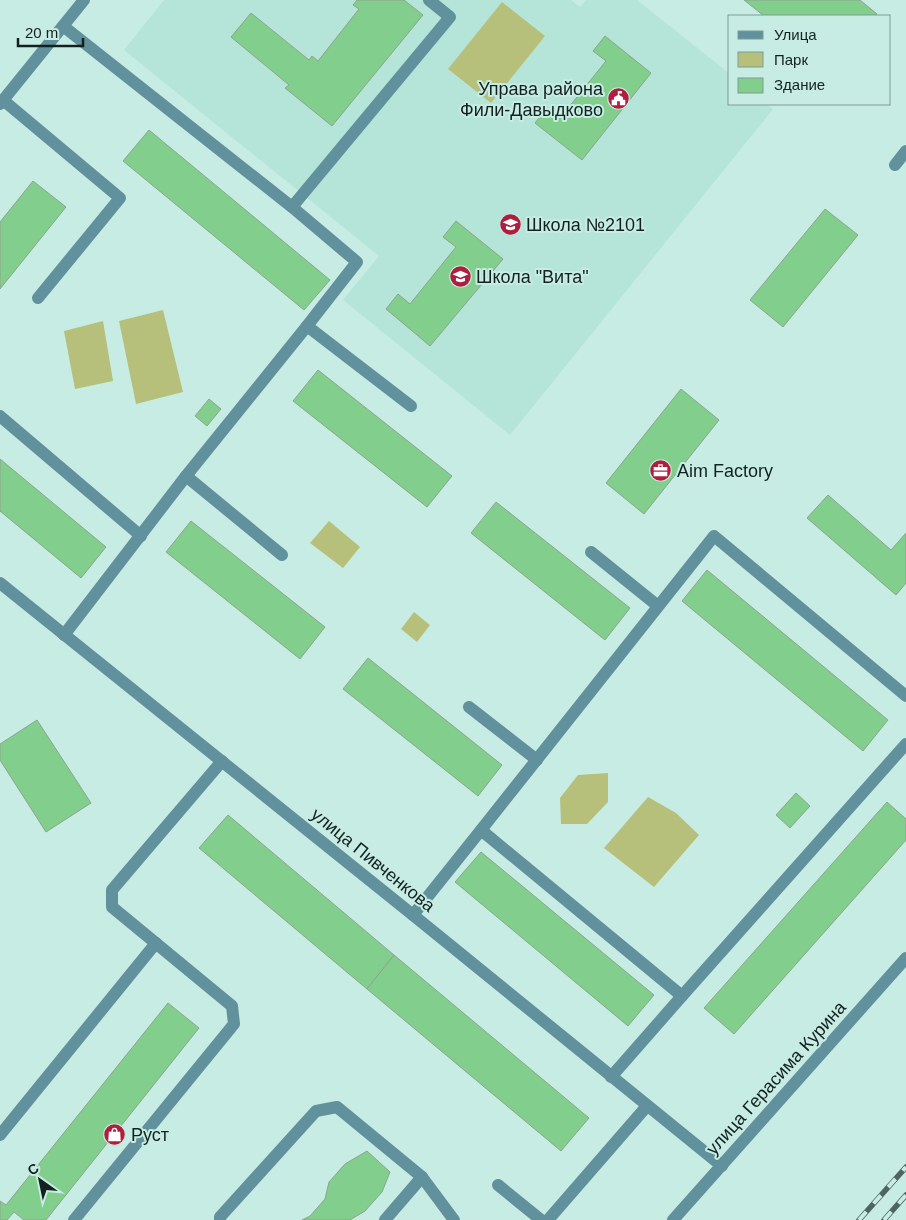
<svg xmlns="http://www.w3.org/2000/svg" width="906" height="1220" font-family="Helvetica,sans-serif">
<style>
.built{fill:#b5e4d9}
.green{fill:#b7c07b}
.building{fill:#82ce8c;stroke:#8da48f}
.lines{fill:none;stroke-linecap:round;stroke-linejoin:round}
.service{stroke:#61919c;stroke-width:12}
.minor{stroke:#61919c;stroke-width:12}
.tertiary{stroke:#61919c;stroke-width:12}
.rail-casing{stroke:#4f6561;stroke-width:5.5}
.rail{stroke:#c7ece4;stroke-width:4;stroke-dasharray:11;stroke-linecap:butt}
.labels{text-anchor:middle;stroke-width:4;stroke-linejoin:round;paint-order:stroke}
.poi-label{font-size:18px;fill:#13211f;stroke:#c7ece4;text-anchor:start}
.street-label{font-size:18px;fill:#13211f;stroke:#c7ece4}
</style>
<rect width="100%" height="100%" fill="#c7ece4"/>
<polygon class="built" points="164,0 571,0 580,7 586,0 637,0 730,74 730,104 766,104 773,109 510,435 343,300 379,256 124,50"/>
<g class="green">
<polygon points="502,2 545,36 491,103 448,69"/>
<polygon points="163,310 183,392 136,404 119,321"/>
<polygon points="103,321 113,381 75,389 64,331"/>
<polygon points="329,521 360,547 343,568 310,543"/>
<polygon points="414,612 430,625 417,642 401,629"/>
<polygon points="608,773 608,802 587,824 561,824 560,798 578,775"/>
<polygon points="648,797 676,813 699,835 654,887 604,848"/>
</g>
<g class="building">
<polygon points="357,0 404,0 423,15 332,126 285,88 289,85 231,37 251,13 309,60 312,56 318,61 359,9 353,5"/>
<polygon points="744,0 860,0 877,14 875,16 764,16"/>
<polygon points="605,36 651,73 582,160 535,123 547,108 560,118 606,61 593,51"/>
<polygon points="149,130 330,280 304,310 123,161"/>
<polygon points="33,181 66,207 0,289 0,222"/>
<polygon points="825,209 858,235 783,327 750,300"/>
<polygon points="456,221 503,259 430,346 386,309 398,294 410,304 456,247 443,237"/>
<polygon points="318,370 452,476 427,507 293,401"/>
<polygon points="681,389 719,420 644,514 606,483"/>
<polygon points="209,399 221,409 207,426 195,416"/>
<polygon points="0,459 106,547 81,578 0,511"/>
<polygon points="828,495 891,550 906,533 906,583 896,595 807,518"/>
<polygon points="496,502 630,608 605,640 471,533"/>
<polygon points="191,521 325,627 300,659 166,552"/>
<polygon points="707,570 888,720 863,751 682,601"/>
<polygon points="368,658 502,765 478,796 343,689"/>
<polygon points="37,720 91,803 46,832 0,760 0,744"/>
<polygon points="796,793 810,806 790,828 776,815"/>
<polygon points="887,802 906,819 906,840 734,1034 704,1008"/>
<polygon points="228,815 394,955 367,989 199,848"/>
<polygon points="481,852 654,995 628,1026 455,882"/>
<polygon points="394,955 589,1118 561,1151 367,989"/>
<polygon points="168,1003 199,1028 46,1220 24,1220 14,1212 7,1220 0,1220 0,1201 6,1205"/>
<polygon points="367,1151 390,1172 382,1192 365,1211 350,1220 302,1220 310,1216 325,1199 329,1182 345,1164"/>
</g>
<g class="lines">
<g class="service">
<polyline points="63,26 292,207 357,262 307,326 186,476 64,635"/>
<polyline points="3,100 120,198 38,298"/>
<polyline points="895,165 906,151"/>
<polyline points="292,207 450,17 429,0"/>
<polyline points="307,326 411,406"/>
<polyline points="0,416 141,536"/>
<polyline points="186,476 282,555"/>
<polyline points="591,552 658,606"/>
<polyline points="469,707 537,760"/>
<polyline points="481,830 714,536 906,696"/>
<polyline points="413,915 481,830 682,996 611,1077"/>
<polyline points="682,996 906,744"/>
<polyline points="0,1135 156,943"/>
<polyline points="498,1185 541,1220"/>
<polyline points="74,1220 234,1024 232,1006 112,907 112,890 222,761"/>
<polyline points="220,1220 220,1217 316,1111 337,1107 422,1177 454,1220"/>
<polyline points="385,1220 422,1177"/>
<polyline points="548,1220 647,1106"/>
</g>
<g class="minor">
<polyline points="0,583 413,915 722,1166"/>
<polyline points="673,1220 906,958"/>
</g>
<polyline class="tertiary" points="0,104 84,0"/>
<defs>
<g id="rail">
<polyline points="859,1220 906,1167"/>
<polyline points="884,1220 906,1195"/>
</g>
</defs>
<use href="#rail" class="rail-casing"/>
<use href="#rail" class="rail"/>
</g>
<defs>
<symbol id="civic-disc" viewBox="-11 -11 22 22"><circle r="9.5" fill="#b11e3d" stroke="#c7ece4"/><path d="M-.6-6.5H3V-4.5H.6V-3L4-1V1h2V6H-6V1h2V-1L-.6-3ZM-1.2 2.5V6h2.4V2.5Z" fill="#fff"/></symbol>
<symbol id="school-disc" viewBox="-11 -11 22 22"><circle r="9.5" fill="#b11e3d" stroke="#c7ece4"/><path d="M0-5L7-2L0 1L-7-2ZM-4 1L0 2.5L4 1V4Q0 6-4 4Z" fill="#fff"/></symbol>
<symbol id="office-disc" viewBox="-11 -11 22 22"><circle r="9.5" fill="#b11e3d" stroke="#c7ece4"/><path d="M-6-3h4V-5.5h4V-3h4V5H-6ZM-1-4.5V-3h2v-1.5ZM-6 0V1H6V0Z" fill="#fff"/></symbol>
<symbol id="shop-disc" viewBox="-11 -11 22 22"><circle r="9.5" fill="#b11e3d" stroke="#c7ece4"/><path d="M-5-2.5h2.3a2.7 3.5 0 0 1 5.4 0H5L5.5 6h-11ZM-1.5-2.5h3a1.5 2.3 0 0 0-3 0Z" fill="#fff"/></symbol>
</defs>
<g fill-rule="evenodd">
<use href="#civic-disc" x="606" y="86" width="25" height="25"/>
<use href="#school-disc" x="498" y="212" width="25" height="25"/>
<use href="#school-disc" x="448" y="264" width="25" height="25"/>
<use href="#office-disc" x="648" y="458" width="25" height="25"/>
<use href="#shop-disc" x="102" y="1122" width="25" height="25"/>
</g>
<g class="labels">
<g class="poi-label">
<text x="603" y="95" text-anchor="end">Управа района<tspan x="603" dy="21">Фили-Давыдково</tspan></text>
<text x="526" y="231">Школа №2101</text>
<text x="476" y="283">Школа "Вита"</text>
<text x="677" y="477">Aim Factory</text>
<text x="131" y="1141">Руст</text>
</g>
<g class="street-label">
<text transform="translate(373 860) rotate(39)" y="6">улица Пивченкова</text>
<text transform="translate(776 1078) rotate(-48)" y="6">улица Герасима Курина</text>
</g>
</g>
<rect x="728" y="15" width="162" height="90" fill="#c7ece4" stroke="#7f9b95"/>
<rect x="738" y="31" width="25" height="8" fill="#61919c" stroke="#7f9b95"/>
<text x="774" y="40" font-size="15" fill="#13211f">Улица</text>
<rect x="738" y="52" width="25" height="15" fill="#b7c07b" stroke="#7f9b95"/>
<text x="774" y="65" font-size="15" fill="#13211f">Парк</text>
<rect x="738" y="78" width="25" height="15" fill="#82ce8c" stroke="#7f9b95"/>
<text x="774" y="90" font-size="15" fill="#13211f">Здание</text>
<g transform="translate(40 1180) rotate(327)" stroke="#c7ece4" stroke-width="4" paint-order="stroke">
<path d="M0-4L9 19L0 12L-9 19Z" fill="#13211f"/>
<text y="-8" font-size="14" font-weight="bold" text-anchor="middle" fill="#13211f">С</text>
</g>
<path d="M18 38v8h65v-8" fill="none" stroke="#13211f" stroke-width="2.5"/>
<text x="25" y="38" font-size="15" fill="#13211f" stroke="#c7ece4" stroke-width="4" paint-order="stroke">20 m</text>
</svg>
